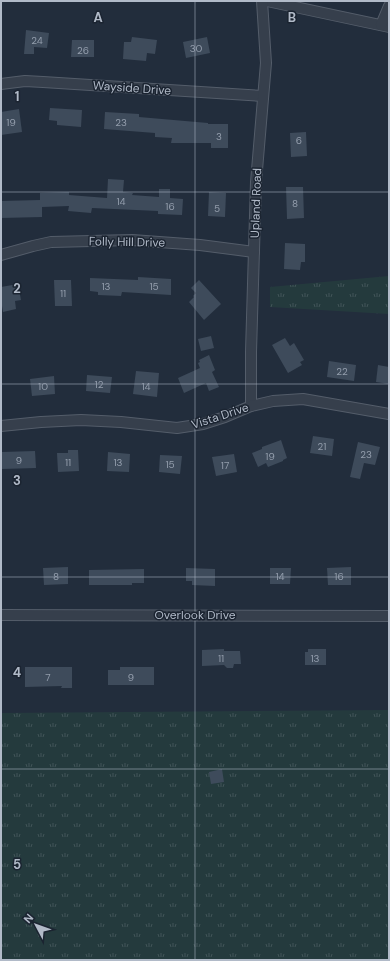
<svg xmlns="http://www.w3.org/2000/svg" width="390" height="961" font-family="'DM Sans',sans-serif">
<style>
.grass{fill:url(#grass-tufts)}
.building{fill:#3e4b5b}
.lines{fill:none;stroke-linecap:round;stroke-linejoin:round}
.minor-casing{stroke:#545d6a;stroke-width:12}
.minor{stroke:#363f4c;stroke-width:10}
.grid{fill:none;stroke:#b1bac8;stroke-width:1;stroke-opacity:0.55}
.labels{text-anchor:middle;stroke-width:3;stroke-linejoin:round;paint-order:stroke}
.number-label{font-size:10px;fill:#949ead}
.street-label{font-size:12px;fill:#b1bac8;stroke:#1b2431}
.grid-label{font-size:13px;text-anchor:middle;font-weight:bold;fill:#b1bac8;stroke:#1b2431;stroke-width:3;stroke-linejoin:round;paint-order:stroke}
</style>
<defs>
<pattern id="grass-tufts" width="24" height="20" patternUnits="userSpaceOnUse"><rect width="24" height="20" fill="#243a3d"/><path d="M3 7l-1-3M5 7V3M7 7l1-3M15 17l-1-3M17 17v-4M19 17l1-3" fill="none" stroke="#415458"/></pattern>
</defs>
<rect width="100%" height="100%" fill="#222d3c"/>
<g class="grass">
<polygon points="389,276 389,314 270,307 270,287"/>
<polygon points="389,710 389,960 1,960 1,713"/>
</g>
<g class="building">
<polygon points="26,30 49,33 47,48 34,47 34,54 24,54"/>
<polygon points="132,37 157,40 155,54 147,53 146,61 123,59 124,42 131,42"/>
<polygon points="207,37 210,53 186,58 183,42"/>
<polygon points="72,40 94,40 94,57 71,57"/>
<polygon points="50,108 82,110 81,127 57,125 57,121 49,120"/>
<polygon points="19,109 22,132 1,135 1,112"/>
<polygon points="105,112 139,114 139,117 208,123 208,124 228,124 228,148 211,148 211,143 171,143 172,138 155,137 155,133 104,129"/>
<polygon points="306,132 307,156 291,157 290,133"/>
<polygon points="108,179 124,180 123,192 133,193 132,195 159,197 159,189 170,189 170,198 183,199 182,215 158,214 158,211 92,208 91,213 68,211 69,206 42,207 42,217 1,218 1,201 40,200 40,193 69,192 69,195 107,198"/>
<polygon points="286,187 303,187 304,218 287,219"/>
<polygon points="209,192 226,193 225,217 208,216"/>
<polygon points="285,243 305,244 305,262 301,262 300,270 284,269"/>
<polygon points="138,277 171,279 171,295 122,292 121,296 98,295 98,292 90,291 90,278 138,280"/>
<polygon points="54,280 71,280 72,306 55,306"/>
<polygon points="199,280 221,304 204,320 189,302 194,297 193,296 196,293 191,288"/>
<polygon points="18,284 21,300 15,301 16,309 3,312 1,300 1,287"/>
<polygon points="211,336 214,348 201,351 198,339"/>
<polygon points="285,338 290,346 294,343 304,360 300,362 302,365 288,373 272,345"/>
<polygon points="209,355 215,370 212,372 219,387 209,391 206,383 184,393 178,378 200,368 198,363 200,362 199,360"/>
<polygon points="329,361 356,365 354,381 327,377"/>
<polygon points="378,365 389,367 389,384 376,382"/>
<polygon points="136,371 159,373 157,397 133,394"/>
<polygon points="87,375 112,377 110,393 86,391"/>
<polygon points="54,376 55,394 32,396 30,379"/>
<polygon points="313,436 334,439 332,456 310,453"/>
<polygon points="281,440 287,458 283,460 283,461 268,467 266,463 258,467 252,453 262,449 262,447"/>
<polygon points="358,442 380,447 375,465 364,463 360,479 350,477"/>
<polygon points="68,450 78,450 79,471 58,472 57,453 68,453"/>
<polygon points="35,451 36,468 2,469 2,452"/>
<polygon points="108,452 130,454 129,472 107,471"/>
<polygon points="234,454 237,472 216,476 212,457"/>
<polygon points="160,455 182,456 180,474 159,472"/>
<polygon points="68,567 68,584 44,585 43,568"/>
<polygon points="351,567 351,585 328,585 327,568"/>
<polygon points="186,568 215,569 215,586 192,585 192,581 186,581"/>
<polygon points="270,568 291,568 290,584 270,584"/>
<polygon points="144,569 144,583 132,583 132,585 89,585 89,570"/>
<polygon points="224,649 224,651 240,651 241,664 234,664 233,668 227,668 224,665 202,666 202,650"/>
<polygon points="308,649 326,649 326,665 305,665 305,652 308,652"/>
<polygon points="25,667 72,667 72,688 61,688 62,686 25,687"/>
<polygon points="120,667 154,667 154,685 108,685 108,670 120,670"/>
<polygon points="222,769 224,782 211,784 209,772"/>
</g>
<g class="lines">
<defs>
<g id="minor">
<polyline points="267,1 389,27"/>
<polyline points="381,25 389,6"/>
<polyline points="1,84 25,81 43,82 263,96"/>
<polyline points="1,255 33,246 51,242 132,240 200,245 254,252"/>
<polyline points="251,406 251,352 256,182 266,63 262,1"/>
<polyline points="1,426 41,422 81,420 121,422 177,428 203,424 225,417 251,406 273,401 303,399 389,414"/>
<polyline points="1,615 389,616"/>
</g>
</defs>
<use href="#minor" class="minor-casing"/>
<use href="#minor" class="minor"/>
</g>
<path class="grid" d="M195 1V960M1 192H389M1 384H389M1 577H389M1 769H389"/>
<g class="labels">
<g class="number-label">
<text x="37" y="44">24</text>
<text x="196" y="52">30</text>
<text x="83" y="54">26</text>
<text x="11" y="126">19</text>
<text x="121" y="126">23</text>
<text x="219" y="140">3</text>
<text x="299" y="144">6</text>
<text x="121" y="205">14</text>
<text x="295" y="207">8</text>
<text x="170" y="210">16</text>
<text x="217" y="212">5</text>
<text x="106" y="290">13</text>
<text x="154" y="290">15</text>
<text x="63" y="297">11</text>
<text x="342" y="375">22</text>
<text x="99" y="388">12</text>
<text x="43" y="390">10</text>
<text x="146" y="390">14</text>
<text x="322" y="450">21</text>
<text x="366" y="458">23</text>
<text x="270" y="460">19</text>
<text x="19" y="464">9</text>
<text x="68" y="466">11</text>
<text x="118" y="466">13</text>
<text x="170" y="468">15</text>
<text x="225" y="469">17</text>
<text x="56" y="580">8</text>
<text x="280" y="580">14</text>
<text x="339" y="580">16</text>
<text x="221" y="662">11</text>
<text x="315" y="662">13</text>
<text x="48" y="681">7</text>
<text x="131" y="681">9</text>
</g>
<g class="street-label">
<text transform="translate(132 88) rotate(4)" y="4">Wayside Drive</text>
<text transform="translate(256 203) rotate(-88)" y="4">Upland Road</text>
<text transform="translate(127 242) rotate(1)" y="4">Folly Hill Drive</text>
<text transform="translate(220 416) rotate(-18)" y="4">Vista Drive</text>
<text x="195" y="619">Overlook Drive</text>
</g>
</g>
<g class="grid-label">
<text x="98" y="22">A</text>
<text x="292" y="22">B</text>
<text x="17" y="101">1</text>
<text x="17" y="293">2</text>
<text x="17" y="485">3</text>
<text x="17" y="677">4</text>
<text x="17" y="869">5</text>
</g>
<rect width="390" height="961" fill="none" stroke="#b1bac8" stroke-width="4"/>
<g transform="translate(36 925) rotate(311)" stroke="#1b2431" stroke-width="3" paint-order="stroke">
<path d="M0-3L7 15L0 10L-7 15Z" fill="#b1bac8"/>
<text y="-6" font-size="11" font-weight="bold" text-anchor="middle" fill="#b1bac8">N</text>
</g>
</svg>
